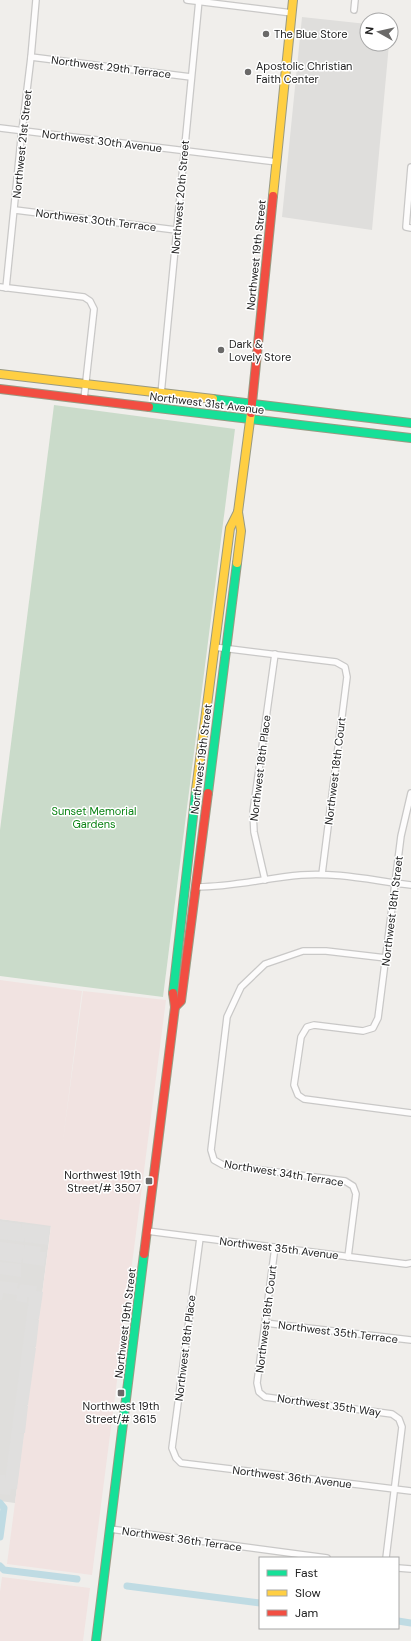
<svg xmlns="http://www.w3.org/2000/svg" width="411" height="1641" font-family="'DM Sans',sans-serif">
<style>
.residential{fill:#dfdedc}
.commercial{fill:#f1e3e1}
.cemetery{fill:#cadbca}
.parking{fill:#e0dfde}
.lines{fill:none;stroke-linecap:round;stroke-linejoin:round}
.canal{stroke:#bfdbe3;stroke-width:7}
.street-casing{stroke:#c9c8c7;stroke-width:8}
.fast-casing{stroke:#999a82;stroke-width:10}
.slow-casing{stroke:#999a82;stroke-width:10}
.jam-casing{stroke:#999a82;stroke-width:10}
.street{stroke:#fdfcfc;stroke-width:5.5}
.fast{stroke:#16e098;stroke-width:8}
.slow{stroke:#ffcf43;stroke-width:8}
.jam{stroke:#f24e42;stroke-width:8}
.poi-dot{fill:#6a6968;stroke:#fff;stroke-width:1.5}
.labels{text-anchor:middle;stroke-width:3;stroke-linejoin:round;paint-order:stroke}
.poi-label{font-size:11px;fill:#222;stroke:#fff;text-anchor:start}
.street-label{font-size:11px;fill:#222;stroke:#fff}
.park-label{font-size:11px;fill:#0c8416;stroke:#fff}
</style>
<rect width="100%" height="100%" fill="#f0eeeb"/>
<g class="residential">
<polygon points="302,17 367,24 367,44 389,44 372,230 282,217"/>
<polygon points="0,1219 51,1225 15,1503 0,1501"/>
</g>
<g class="commercial">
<polygon points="0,980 82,991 63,1140 83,991 166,1000 92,1575 7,1564 51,1226 0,1219"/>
<polygon points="2,1577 90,1588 83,1641 0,1641 0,1592"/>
</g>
<polygon class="cemetery" points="54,405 235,429 163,997 0,976 0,830"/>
<g class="parking">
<polygon points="0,1221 21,1224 21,1230 22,1224 50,1227 48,1245 25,1242 25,1237 24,1242 0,1239"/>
<polygon points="0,1242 24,1245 24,1250 25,1245 41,1247 40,1252 46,1252 44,1266 23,1263 23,1257 21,1263 0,1260"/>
<polygon points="0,1262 21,1264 21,1277 0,1274"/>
<polygon points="0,1281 18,1283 17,1288 19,1289 20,1284 37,1286 36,1291 43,1292 39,1319 33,1319 39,1320 36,1347 30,1346 36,1348 28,1405 22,1405 28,1406 25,1433 18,1433 24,1434 17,1489 11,1489 10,1495 0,1494 0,1475 5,1475 5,1481 29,1298 27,1297 27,1303 16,1301 17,1295 3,1293 2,1300 0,1300"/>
</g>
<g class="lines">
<g class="canal">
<polyline points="0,1503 4,1508 0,1537"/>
<polyline points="0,1566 4,1570 77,1579"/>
<polyline points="127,1586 260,1603"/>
<polyline points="398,1621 411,1623"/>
</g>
<defs>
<g id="street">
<polyline points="187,0 292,13"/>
<polyline points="354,10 355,0"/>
<polyline points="31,57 191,77"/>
<polyline points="0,128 277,162"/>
<polyline points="411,167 406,227 411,228"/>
<polyline points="15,210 176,230"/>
<polyline points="0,287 84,297 90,301 94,309 84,399"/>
<polyline points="6,288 21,139 31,57 36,0"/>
<polyline points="161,394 199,0"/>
<polyline points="214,647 336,662 345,667 347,677 322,874"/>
<polyline points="411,793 401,836 378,1018 373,1028 363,1031 314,1025 307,1027 301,1037 294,1085 298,1095 304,1099 411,1113"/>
<polyline points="265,880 254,832 253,812 275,654"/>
<path d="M197 887C234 887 265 878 301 875 337 872 375 881 411 885"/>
<polyline points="147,1231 406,1264 411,1263"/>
<polyline points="200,1238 172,1448 176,1458 181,1463 411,1491"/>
<polyline points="275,1247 257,1383 259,1392 265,1397 392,1414 399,1419 402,1427 386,1558"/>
<polyline points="348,1257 356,1194 353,1186 345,1181 223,1165 214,1160 211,1150 227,1017 241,987 265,964 303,951 326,951 386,958"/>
<polyline points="265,1323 411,1340"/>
<polyline points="110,1529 327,1558"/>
<polyline points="398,1568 411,1569"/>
</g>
<g id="fast">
<polyline points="213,399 411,423"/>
<polyline points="149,407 411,438"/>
<polyline points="208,793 237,563"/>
<polyline points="173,993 196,790"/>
<polyline points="96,1641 144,1254"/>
</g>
<g id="slow">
<polyline points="273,196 293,0"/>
<polyline points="0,374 213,399"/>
<polyline points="237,563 241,531 238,512 251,413"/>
<polyline points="196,790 230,528 238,512"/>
</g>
<g id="jam">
<polyline points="0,389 149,407"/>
<polyline points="251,413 273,196"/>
<polyline points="175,1007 181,1001 208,793"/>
<polyline points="144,1254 175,1007 173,993"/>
</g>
</defs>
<use href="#street" class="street-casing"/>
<use href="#fast" class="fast-casing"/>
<use href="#slow" class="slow-casing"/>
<use href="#jam" class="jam-casing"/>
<use href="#street" class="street"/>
<use href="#fast" class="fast"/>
<use href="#slow" class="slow"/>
<use href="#jam" class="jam"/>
</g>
<g class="poi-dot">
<circle cx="266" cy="34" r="4"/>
<circle cx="248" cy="72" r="4"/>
<circle cx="221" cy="350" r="4"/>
<rect x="145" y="1177" width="8" height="8" rx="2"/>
<rect x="117" y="1389" width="8" height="8" rx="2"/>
</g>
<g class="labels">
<g class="poi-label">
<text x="274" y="38">The Blue Store</text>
<text x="256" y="70">Apostolic Christian<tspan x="256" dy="13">Faith Center</tspan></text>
<text x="229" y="348">Dark &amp;<tspan x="229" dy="13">Lovely Store</tspan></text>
<text x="141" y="1179" text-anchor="end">Northwest 19th<tspan x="141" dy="13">Street/# 3507</tspan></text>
<text x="121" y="1410" text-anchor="middle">Northwest 19th<tspan x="121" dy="13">Street/# 3615</tspan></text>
</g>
<g class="street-label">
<text transform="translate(111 67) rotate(7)" y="4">Northwest 29th Terrace</text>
<text transform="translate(102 141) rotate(7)" y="4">Northwest 30th Avenue</text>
<text transform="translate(22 144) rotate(-84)" y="4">Northwest 21st Street</text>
<text transform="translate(180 197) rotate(-85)" y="4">Northwest 20th Street</text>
<text transform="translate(96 220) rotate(7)" y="4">Northwest 30th Terrace</text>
<text transform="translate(256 255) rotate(-84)" y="4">Northwest 19th Street</text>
<text transform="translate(207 403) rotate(7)" y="4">Northwest 31st Avenue</text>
<text transform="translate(201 759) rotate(-83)" y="4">Northwest 19th Street</text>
<text transform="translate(260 768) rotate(-83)" y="4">Northwest 18th Place</text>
<text transform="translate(335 771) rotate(-83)" y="4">Northwest 18th Court</text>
<text transform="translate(392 911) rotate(-83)" y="4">Northwest 18th Street</text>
<text transform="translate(284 1173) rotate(9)" y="4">Northwest 34th Terrace</text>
<text transform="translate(279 1248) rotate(7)" y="4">Northwest 35th Avenue</text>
<text transform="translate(266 1319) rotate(-83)" y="4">Northwest 18th Court</text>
<text transform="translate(125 1323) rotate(-83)" y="4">Northwest 19th Street</text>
<text transform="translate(338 1332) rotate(7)" y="4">Northwest 35th Terrace</text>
<text transform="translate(185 1348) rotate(-83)" y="4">Northwest 18th Place</text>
<text transform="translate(329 1405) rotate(8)" y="4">Northwest 35th Way</text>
<text transform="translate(292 1477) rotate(7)" y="4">Northwest 36th Avenue</text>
<text transform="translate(182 1539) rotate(8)" y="4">Northwest 36th Terrace</text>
</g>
<g class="park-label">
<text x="94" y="815">Sunset Memorial<tspan x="94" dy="13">Gardens</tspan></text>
</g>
</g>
<rect x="259" y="1557" width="140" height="72" fill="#ffffff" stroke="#a7a7a7"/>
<rect x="267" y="1570" width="20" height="6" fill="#16e098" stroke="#a7a7a7"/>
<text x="295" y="1577" font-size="12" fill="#222222">Fast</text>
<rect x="267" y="1590" width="20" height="6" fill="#ffcf43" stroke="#a7a7a7"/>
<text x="295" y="1597" font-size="12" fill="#222222">Slow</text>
<rect x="267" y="1610" width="20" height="6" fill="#f24e42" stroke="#a7a7a7"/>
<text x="295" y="1617" font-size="12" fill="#222222">Jam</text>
<g transform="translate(379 32) rotate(278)"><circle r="19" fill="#ffffff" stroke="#a7a7a7"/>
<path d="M0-3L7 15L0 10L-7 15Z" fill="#6a6968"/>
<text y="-6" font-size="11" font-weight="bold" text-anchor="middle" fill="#222222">N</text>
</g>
</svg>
